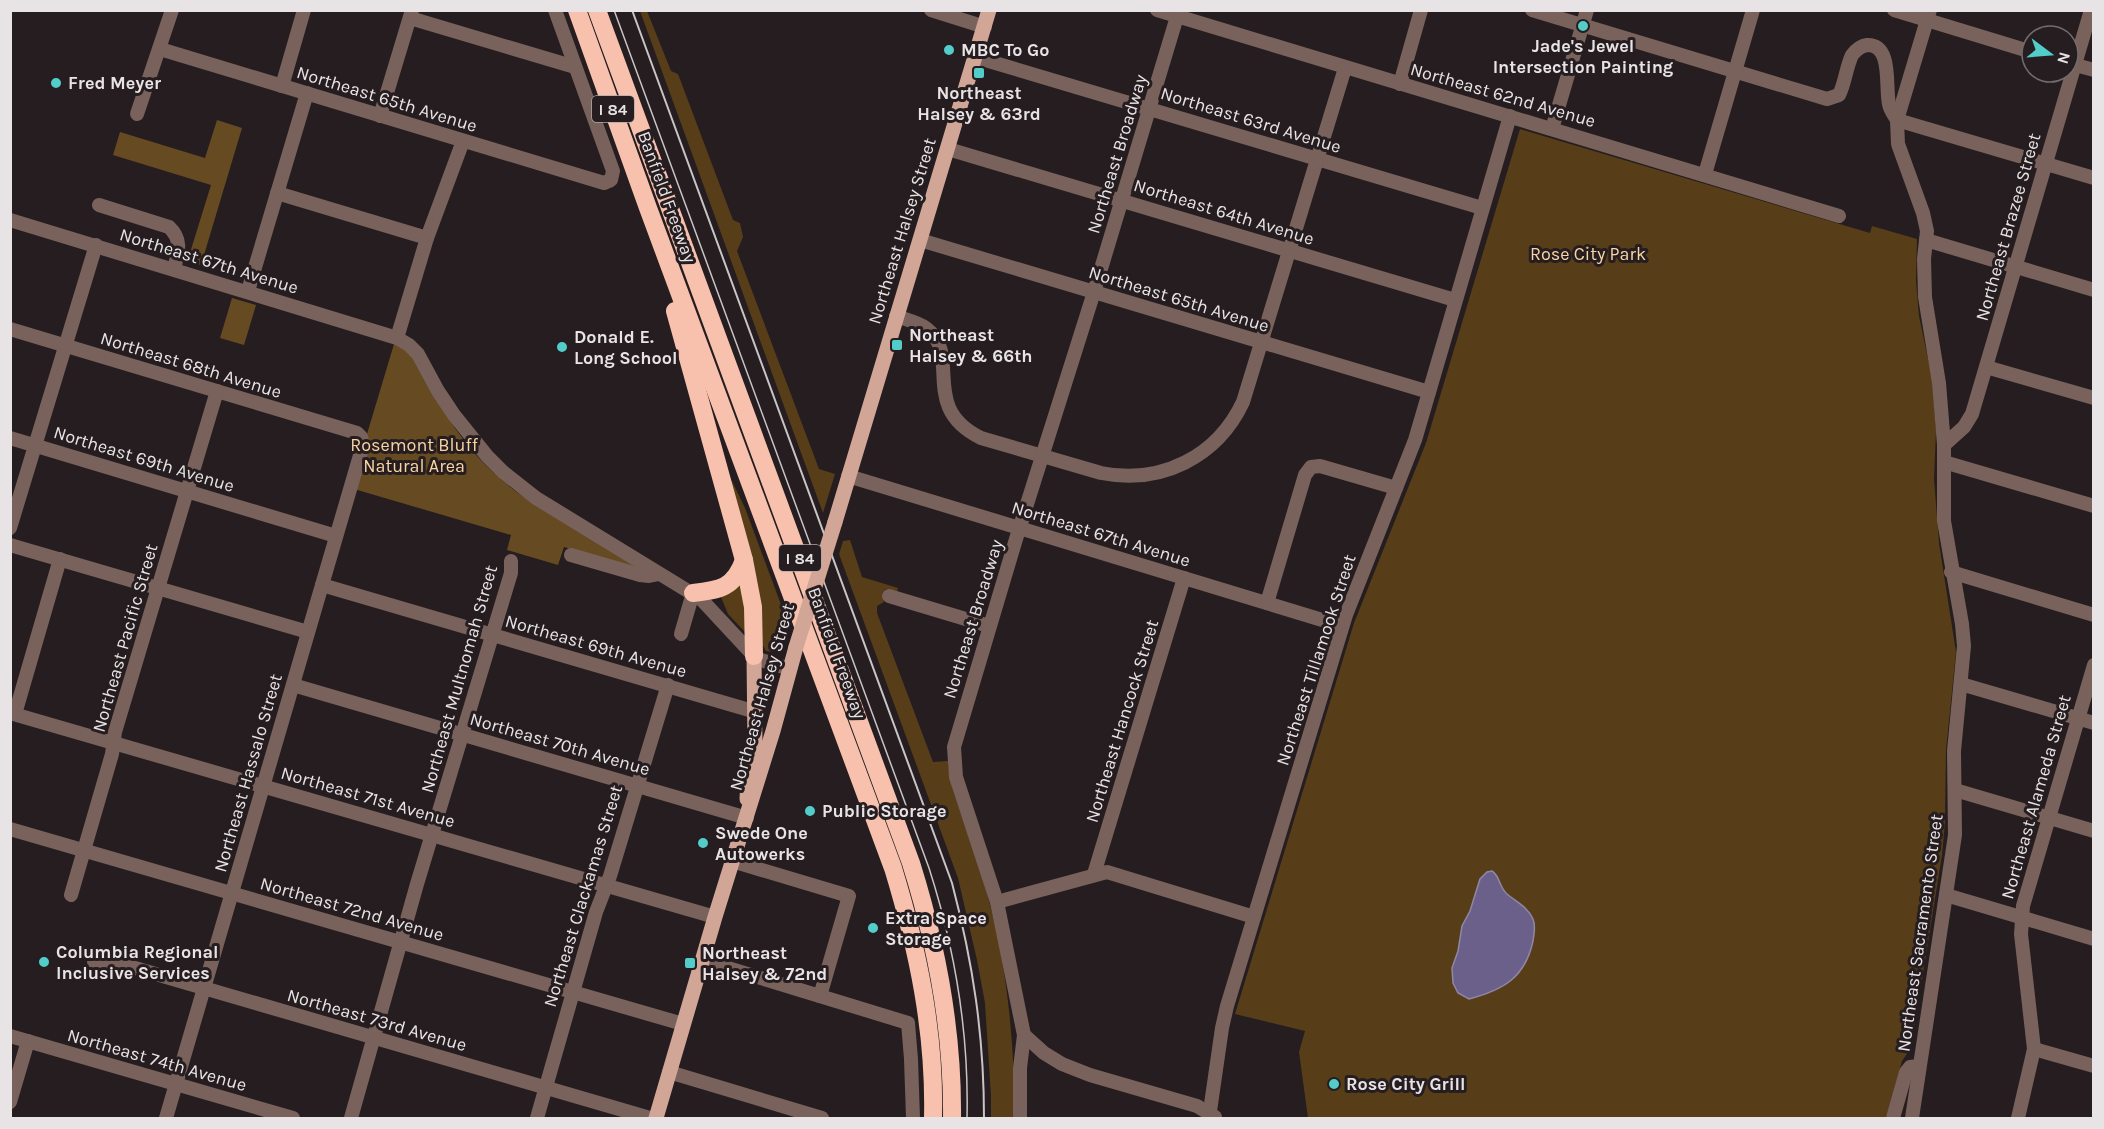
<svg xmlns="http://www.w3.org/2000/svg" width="2104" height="1129" font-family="Karla,sans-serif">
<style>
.green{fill:#573e19}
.forest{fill:#664b22}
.water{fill:#6b608a;stroke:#9087a5;stroke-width:1.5}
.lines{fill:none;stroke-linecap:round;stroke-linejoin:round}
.minor{stroke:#78625b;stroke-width:14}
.major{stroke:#d2a696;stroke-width:15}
.highway{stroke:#f7c1ae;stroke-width:18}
.tram{stroke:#c9c4c5;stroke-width:1.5}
.rail{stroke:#c9c4c5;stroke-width:2}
.major-bridge{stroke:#d2a696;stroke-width:15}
.poi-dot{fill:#53cdca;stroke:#251d1f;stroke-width:2}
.labels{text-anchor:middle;stroke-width:6;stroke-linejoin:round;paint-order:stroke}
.shield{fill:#251d1f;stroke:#aea8a9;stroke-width:1.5}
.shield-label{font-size:16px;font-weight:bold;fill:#e8e3e4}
.poi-label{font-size:18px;font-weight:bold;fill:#e8e3e4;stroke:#251d1f;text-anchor:start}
.street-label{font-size:18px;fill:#e8e3e4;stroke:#251d1f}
.park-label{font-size:18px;fill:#fad4a2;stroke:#251d1f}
</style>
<rect width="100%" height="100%" fill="#251d1f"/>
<g class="green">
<polygon points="640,11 647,11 671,71 678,74 733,220 740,223 743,237 737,251 819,469 835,474 823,513"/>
<polygon points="1520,129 1870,233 1872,226 1917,239 1916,281 1919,316 1932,378 1936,431 1934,479 1939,543 1956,652 1946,750 1945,822 1942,855 1911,1048 1902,1061 1886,1118 1308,1118 1299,1052 1305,1031 1235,1014 1354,623 1426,443"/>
<polygon points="732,481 745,508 789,626 781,651 779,653 766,651 761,642 730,482"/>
<path d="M850 540 862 577 898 588 897 592 886 589C881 592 882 597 884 602L877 606V613L933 762 948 761C949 784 958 805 966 827 974 850 982 873 988 897 1008 970 1014 1043 1015 1118H991V1096L985 1003 977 960 958 878 839 554 843 541Z"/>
<polygon points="744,576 745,632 728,614 721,597"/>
</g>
<g class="forest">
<polygon points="217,120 242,128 201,265 191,262 189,256 211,185 113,155 120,132 205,158"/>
<polygon points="232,298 256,305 244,345 220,338"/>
<path d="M394 344 407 351 414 359C445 415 466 454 518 493L642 570 564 547 558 565 507 550 511 535 354 489 367 439V434Z"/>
</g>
<path class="water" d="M1492 871C1500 876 1499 887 1507 894 1515 901 1529 908 1533 919 1536 926 1534 934 1533 941 1525 978 1503 990 1469 999L1458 993 1453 983 1452 968 1458 951 1462 926 1470 911 1480 879 1487 872Z"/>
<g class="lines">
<g class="minor">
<polyline points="931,10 985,27"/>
<polyline points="1157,10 1839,216"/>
<path d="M1532 10 1827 99 1839 95C1845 83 1846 68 1852 55 1856 50 1860 46 1867 45 1893 44 1885 87 1889 104 1890 110 1894 115 1897 120L2094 178"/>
<polyline points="1894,10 2032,52"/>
<polyline points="410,18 575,67"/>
<polyline points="160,49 604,183 611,180 613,171 555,10"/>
<polyline points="975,57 1482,208"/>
<polyline points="2068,63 2094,70"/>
<polyline points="1400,84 1421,10"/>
<polyline points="282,86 304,10"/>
<polyline points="137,114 172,10"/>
<polyline points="380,116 412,10"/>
<polyline points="1552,129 1587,10"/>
<polyline points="948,149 1455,300"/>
<polyline points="1705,174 1753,10"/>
<polyline points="277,193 427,238"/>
<path d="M99 205 169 227C183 240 178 253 174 269"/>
<polyline points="10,220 397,338 409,345 418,354 438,391 454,415 487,456 503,472 536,498 701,599 754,656 761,660 790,669"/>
<polyline points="920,240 1429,392"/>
<polyline points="1926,240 2094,290"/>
<polyline points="248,291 307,93"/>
<path d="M896 316C907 320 918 322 926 328 963 356 918 407 981 438L1101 473C1161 485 1217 457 1243 402L1345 68"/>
<polyline points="10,329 357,433 361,437 363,445 166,1118"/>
<polyline points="397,338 427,238 463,141"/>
<polyline points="1986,367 2094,398"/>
<polyline points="10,438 336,536"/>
<polyline points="1944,445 1964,427 1972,414 2091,10"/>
<polyline points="1944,462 2094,506"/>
<polyline points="848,476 1342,626"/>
<polyline points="10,528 96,245"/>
<polyline points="10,545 308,632"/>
<polyline points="571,555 640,575 649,576 659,574"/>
<polyline points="1951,572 2094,615"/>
<polyline points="322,585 756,712"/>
<polyline points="889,596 989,626"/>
<polyline points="1267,603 1305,475 1311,467 1320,466 1396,488"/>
<polyline points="681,634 693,593"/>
<polyline points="1961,684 2094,723"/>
<polyline points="293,685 747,818"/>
<polyline points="10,713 715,917"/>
<polyline points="15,714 60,559"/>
<polyline points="1955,790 2094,831"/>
<polyline points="10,829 683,1024"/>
<polyline points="732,861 849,896 820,996"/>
<polyline points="1094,874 1184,578"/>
<polyline points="71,895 112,754 115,732 217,391"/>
<polyline points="1946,895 2094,939"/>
<polyline points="997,902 1107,872 1254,917"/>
<polyline points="702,960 908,1023 911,1059 913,1118"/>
<polyline points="94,962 111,961 650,1118"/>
<polyline points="1024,1035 1044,1053 1062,1064 1090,1075 1197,1106 1215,1117"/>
<polyline points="10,1036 293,1118"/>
<polyline points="2034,1049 2094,1066"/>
<polyline points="669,1072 822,1118"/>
<polyline points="10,1102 28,1041"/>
<polyline points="351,1118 417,884 511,573 511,561"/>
<polyline points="537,1118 596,912 610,876 668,685"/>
<polyline points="1020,1118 1020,1068 1024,1035 997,902 956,777 954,747 1016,539 1094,292 1179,10"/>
<polyline points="1209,1118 1222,1028 1227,1006 1346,615 1415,440 1510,116"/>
<polyline points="1893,1118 1906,1072 1910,1067 1919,1066"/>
<polyline points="1912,1118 1955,835 1954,751 1964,646 1962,624 1944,521 1944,445 1939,383 1925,297 1924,259 1927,231 1923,213 1898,144 1897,120 1930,10"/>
<polyline points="2018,1118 2034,1049 2021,934 2023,906 2094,665"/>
</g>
<g class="major">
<polyline points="835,522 989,10"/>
<polyline points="747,799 748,779 755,747 754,656"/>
<polyline points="656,1118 715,917 773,731 796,647"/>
</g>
<g class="highway">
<path d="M577 10 648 208 893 868C918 950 935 1032 933 1118"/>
<path d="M597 10 911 863C937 946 953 1031 952 1118"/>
<polyline points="675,311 744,560 753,607 754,656"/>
<path d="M693 593C720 590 734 588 744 560"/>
</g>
<path class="tram" d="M614 10 929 868C955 949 969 1033 967 1118"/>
<path class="rail" d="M632 10 952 883C973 963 984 1035 984 1118"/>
<polyline class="major-bridge" points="796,647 835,522"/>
</g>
<g class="poi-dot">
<circle cx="1583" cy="26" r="6"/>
<circle cx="949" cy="50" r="6"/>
<rect x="973" y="67" width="12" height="12" rx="3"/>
<circle cx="56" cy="83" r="6"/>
<rect x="891" y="339" width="12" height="12" rx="3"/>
<circle cx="562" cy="347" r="6"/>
<circle cx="810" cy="811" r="6"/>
<circle cx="703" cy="843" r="6"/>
<circle cx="873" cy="928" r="6"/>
<circle cx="44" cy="962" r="6"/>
<rect x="684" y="957" width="12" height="12" rx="3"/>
<circle cx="1334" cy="1084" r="6"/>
</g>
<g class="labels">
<g class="shield">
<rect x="592" y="96" width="42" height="26" rx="4.5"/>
<rect x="779" y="545" width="42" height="26" rx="4.5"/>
</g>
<g class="shield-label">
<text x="613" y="115">I 84</text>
<text x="800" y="564">I 84</text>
</g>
<g class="poi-label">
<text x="1583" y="52" text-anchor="middle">Jade's Jewel<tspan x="1583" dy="21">Intersection Painting</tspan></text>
<text x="961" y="56">MBC To Go</text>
<text x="68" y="89">Fred Meyer</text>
<text x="979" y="99" text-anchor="middle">Northeast<tspan x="979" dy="21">Halsey &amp; 63rd</tspan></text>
<text x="909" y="341">Northeast<tspan x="909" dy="21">Halsey &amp; 66th</tspan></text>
<text x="574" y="343">Donald E.<tspan x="574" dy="21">Long School</tspan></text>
<text x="822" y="817">Public Storage</text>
<text x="715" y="839">Swede One<tspan x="715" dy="21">Autowerks</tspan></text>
<text x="885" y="924">Extra Space<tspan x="885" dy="21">Storage</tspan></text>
<text x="56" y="958">Columbia Regional<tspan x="56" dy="21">Inclusive Services</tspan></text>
<text x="702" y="959">Northeast<tspan x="702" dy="21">Halsey &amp; 72nd</tspan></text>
<text x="1346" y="1090">Rose City Grill</text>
</g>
<g class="street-label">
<text transform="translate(1503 95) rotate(16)" y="6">Northeast 62nd Avenue</text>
<text transform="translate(387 99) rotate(17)" y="6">Northeast 65th Avenue</text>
<text transform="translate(1251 120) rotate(17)" y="6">Northeast 63rd Avenue</text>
<text transform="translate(1117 154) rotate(-73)" y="6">Northeast Broadway</text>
<text transform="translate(667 197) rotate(70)" y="6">Banfield Freeway</text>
<text transform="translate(1224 212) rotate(17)" y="6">Northeast 64th Avenue</text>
<text transform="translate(2008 227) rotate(-74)" y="6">Northeast Brazee Street</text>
<text transform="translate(902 231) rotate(-73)" y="6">Northeast Halsey Street</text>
<text transform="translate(209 261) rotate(17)" y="6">Northeast 67th Avenue</text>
<text transform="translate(1179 299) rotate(17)" y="6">Northeast 65th Avenue</text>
<text transform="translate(191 365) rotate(17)" y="6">Northeast 68th Avenue</text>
<text transform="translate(144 459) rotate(17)" y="6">Northeast 69th Avenue</text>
<text transform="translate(1101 534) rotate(17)" y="6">Northeast 67th Avenue</text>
<text transform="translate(973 619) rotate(-73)" y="6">Northeast Broadway</text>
<text transform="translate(125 638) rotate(-74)" y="6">Northeast Pacific Street</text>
<text transform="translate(596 646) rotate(16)" y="6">Northeast 69th Avenue</text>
<text transform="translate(837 653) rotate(70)" y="6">Banfield Freeway</text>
<text transform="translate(1316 660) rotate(-72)" y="6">Northeast Tillamook Street</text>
<text transform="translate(459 679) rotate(-74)" y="6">Northeast Multnomah Street</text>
<text transform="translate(762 697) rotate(-74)" y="6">Northeast Halsey Street</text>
<text transform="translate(1122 721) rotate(-73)" y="6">Northeast Hancock Street</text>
<text transform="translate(560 744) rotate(16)" y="6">Northeast 70th Avenue</text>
<text transform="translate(248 773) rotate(-74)" y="6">Northeast Hassalo Street</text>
<text transform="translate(368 797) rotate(16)" y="6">Northeast 71st Avenue</text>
<text transform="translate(2036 797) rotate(-74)" y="6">Northeast Alameda Street</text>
<text transform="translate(583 896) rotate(-73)" y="6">Northeast Clackamas Street</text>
<text transform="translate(352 909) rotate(16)" y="6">Northeast 72nd Avenue</text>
<text transform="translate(1920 933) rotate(-82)" y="6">Northeast Sacramento Street</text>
<text transform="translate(377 1020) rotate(16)" y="6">Northeast 73rd Avenue</text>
<text transform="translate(157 1060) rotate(16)" y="6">Northeast 74th Avenue</text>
</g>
<g class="park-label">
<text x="1588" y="260">Rose City Park</text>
<text x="414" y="451">Rosemont Bluff<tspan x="414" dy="21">Natural Area</tspan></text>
</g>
</g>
<rect width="2104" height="1129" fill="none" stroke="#e8e3e4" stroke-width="24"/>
<g transform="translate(2050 54) rotate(106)"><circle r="28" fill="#251d1f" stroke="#736c6e" stroke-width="1.5"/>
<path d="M0-4.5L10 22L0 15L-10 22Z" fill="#53cdca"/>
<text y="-9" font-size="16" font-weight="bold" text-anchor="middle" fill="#e8e3e4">N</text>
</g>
</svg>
